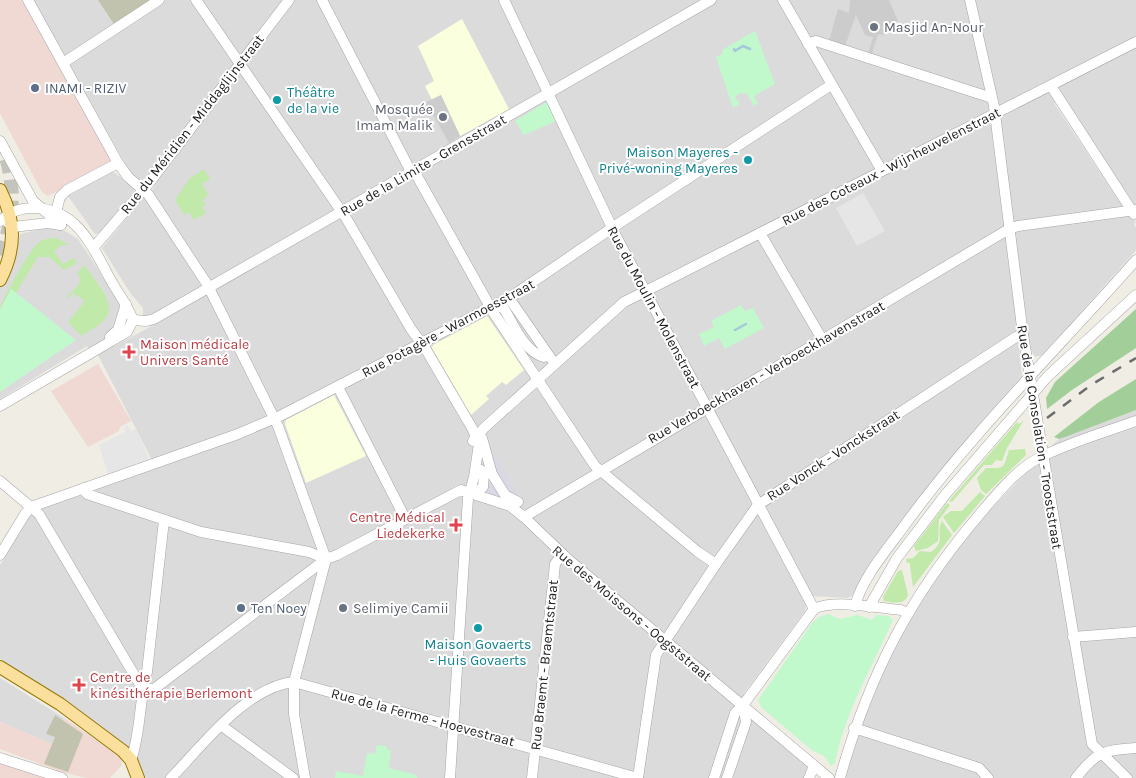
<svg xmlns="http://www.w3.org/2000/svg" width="1136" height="778" font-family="Karla,sans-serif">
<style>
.residential{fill:#dcdbdb}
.commercial{fill:#f0d8d3}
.education{fill:#faffdd}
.religious{fill:#ccc}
.construction{fill:#c1c3af}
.grass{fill:#c1e9aa}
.forest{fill:#a1ce99}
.park{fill:#c1f9cd}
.parking{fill:#e6e6e6}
.plaza{fill:#dad8e5}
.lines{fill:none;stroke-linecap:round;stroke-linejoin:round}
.stream{stroke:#a4c8dc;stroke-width:2.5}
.highway-tunnel{stroke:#c5c4bc;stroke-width:14;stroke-dasharray:14 7;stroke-linecap:butt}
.minor-casing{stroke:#a5a5a5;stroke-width:11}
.major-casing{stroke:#967901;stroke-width:14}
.minor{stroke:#fff;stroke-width:10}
.major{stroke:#fbdf9d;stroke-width:12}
.rail{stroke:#6c6c6c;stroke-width:2.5;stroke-dasharray:10 10;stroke-linecap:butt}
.worship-dot{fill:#6b7280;stroke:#fff;stroke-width:2}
.service-dot{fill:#5c6f8a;stroke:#fff;stroke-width:2}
.culture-dot{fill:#0f9aa8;stroke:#fff;stroke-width:2}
.health-dot{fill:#e0444e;stroke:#fff;stroke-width:2}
.labels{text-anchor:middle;stroke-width:4;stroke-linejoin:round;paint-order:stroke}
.worship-label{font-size:14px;fill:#5b616d;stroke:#fff;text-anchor:start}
.service-label{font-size:14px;fill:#4e5e75;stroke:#fff;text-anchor:start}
.culture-label{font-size:14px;fill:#0d838f;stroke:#fff;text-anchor:start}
.street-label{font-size:14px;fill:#1e1e1e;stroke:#fff}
.health-label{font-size:14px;fill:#be3a42;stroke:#fff;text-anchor:start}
</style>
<rect width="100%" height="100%" fill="#efede4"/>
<g class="residential">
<polygon points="33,0 1136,0 1136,207 1066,100 1054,103 1118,200 1120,199 1126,214 1136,222 1134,224 1136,228 1136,250 1043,355 1035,357 1030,347 1019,349 1022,377 913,513 863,578 853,595 848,598 812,596 803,599 806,606 805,611 744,693 743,705 814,767 813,778 144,778 74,709 0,659 0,565 26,521 27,515 76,494 101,503 96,489 155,466 97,353 111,344 115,346 150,327 151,323 143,315 143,308 131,294 102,248 143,198 146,198 152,191 156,182 148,175 143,180 134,179"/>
<polygon points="112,171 133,186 134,191 102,232 95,234 68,196"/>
<polygon points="51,227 65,231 78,239 118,299 122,312 110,334 104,340 89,349 87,346 0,399 0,284 17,249 20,234"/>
<polygon points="1136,410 1136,778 843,778 858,729 876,685 900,636 928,591 956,551 986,514 1022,477 1021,475 1059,439"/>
<polygon points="0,678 64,718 52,744 0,722"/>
</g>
<g class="commercial">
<polygon points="0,0 22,0 111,159 109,164 48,196 42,192 0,113"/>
<polygon points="98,364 131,421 120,427 119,431 88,447 51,391"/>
<polygon points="64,718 120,756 122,765 110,778 86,778 59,771 0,749 0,722 52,744"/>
<polygon points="0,762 40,777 45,778 0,778"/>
</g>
<g class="education">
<polygon points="462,19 509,109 460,136 441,95 432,100 425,86 434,81 418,46"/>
<polygon points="487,316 524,370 506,385 502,382 486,396 489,399 471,415 432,348 433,345"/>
<polygon points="334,395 366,456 306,483 285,424 286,420"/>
</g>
<g class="religious">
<polygon points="850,0 889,0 898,21 886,26 884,35 878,34 872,53 868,54 873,37 865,35 856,15 845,46 829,41 838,9 849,13"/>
<polygon points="441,95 460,136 449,143 431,111 425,114 420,105"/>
</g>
<g class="construction">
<polygon points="98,0 150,0 114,24"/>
<polygon points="55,715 83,734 68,772 44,764 55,737 46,734"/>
</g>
<g class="grass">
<polygon points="204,169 210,179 202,184 209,196 206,196 203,202 206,205 202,207 206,213 194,220 189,212 184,215 175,200 190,178"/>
<path d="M56 238 70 245H62L54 251 63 264 74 258 77 263 64 270 49 257H38L16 293 11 289 0 310C2 298 29 252 37 244 42 239 49 238 56 238Z"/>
<path d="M84 265C93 278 120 305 104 320 98 327 88 331 81 336L68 322 85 301 73 293 69 298 67 297 81 282 78 272Z"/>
<polygon points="1024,420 1007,448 1002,461 996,460 992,465 984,465 952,502 949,501 1017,422 1019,424"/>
<path d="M1025 449 1026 455 986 494 981 490 977 478 986 468C1005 468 1003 470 1009 450Z"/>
<polygon points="980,492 985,496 954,533 943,517 951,511 962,511"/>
<polygon points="947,503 950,505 939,520 938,541 928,548 916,551 914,546"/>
<path d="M942 521 952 535 913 587 910 566V563H907L906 559 913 558 920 551 931 552C947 540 935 535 942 521Z"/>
<path d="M902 570 908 595C905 605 893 603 884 601L883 597 898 571Z"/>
</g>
<g class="forest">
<polygon points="1136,309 1136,348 1072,390 1047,409 1046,398 1055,382"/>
<polygon points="1136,379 1136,410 1065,437 1059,439 1054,437 1099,402"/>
</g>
<g class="park">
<polygon points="755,31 775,84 754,96 758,103 754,106 747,94 740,93 735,97 740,104 733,108 716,57 723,53 722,50"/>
<polygon points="547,102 556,121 524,135 515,121"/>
<polygon points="11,289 76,340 0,392 0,310"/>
<polygon points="741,305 745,311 753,308 764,328 725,349 719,338 704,346 699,334 714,327 711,321"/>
<path d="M828 614 840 619 858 615 872 620 876 615 889 616 893 620C872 667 845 712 835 763L831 766 824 756 813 751 762 708 758 700 813 622 819 617Z"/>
<polygon points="377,745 387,746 387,750 391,750 389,768 417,775 417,778 335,778 336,771 363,776 367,753 375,754"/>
</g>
<g class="parking">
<polygon points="863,193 885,231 857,246 836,208"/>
<polygon points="128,425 131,431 136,429 149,459 108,474 99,445 125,432 124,427"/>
</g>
<polygon class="plaza" points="484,437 520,498 526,504 520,510 512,502 485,491 484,493 476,486 481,469"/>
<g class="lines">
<g class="stream">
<polyline points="734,49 735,51 743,46 750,49"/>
<polyline points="735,330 746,324"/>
</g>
<path class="highway-tunnel" d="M0 255C14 224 16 181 3 149"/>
<defs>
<g id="minor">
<polyline points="28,0 118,163 128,177 148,194 207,284 278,426 326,559"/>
<polyline points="196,0 346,218 411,329 425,348 472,428 479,444 474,477 468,498 450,778"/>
<polyline points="322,0 409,168 417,176 493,312 595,466 698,552 716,564"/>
<polyline points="504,0 616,236 814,609"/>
<polyline points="783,0 882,171"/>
<polyline points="970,0 994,106 1023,335 1092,744 1127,778"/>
<polyline points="808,44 816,41 992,98"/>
<polyline points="63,63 159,0"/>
<polyline points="1051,86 1134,214"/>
<polyline points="0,141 33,201 61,225"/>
<polyline points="56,212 60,197 67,190 118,163"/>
<path d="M0 221C11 211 20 208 35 208 76 209 92 245 109 277 117 292 127 304 133 320"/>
<polyline points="7,222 13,227 48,223 61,225"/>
<polyline points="760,233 822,339"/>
<polyline points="94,247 149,183 289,0"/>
<polyline points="509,298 552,360"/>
<path d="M497 307H503C513 323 524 352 544 357"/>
<polyline points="133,320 146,321 154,319 711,0"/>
<polyline points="110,337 118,330 126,304"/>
<polyline points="338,387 405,518"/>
<polyline points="0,406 127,332 133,320"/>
<polyline points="482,438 492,474 505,495 518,502"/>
<polyline points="473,441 484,428 624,302 638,295 1136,42"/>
<polyline points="0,481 39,514 142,688"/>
<polyline points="84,488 87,494 201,532 309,552 326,559"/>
<polyline points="478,491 483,487 484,474 481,470"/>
<polyline points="524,517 1009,229 1018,226 1136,210"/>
<polyline points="0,555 25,514 31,507 238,434 280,416 509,298 618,224 831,85"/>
<path d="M855 606C862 579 885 552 902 529 971 433 1058 349 1136 260"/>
<polyline points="869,607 897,558 945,495 1048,376 1136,295"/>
<polyline points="1073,637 1136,632"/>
<polyline points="142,688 154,689 326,559 337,555 461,490 510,506 524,517 569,560 829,778"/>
<polyline points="222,726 293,778"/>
<polyline points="854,728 979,768 988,778"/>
<polyline points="0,758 62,778"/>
<path d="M131 760C141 732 139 701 147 672L164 520"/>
<path d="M171 778C202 746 247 686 294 682L638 778"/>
<polyline points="305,778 294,714 294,682 326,559"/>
<polyline points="532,778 555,564 562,554"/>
<polyline points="638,778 656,655 716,564 758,505 1016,337 1023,335"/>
<path d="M714 778 735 713 743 705 814 609C834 599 879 608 901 610L908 613"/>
<polyline points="727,778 746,722 743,705"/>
<polyline points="809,778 814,766"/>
<path d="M840 778C869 675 910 596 979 515 995 496 1015 471 1037 459 1067 443 1103 433 1136 421"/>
<path d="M1076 778C1096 752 1103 750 1136 748"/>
</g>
<g id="major">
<path d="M0 190C16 221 16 249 0 280"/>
<polyline points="0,667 60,704 123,751 131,760 138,778"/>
</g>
</defs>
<use href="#minor" class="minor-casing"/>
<use href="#major" class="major-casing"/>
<use href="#minor" class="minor"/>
<use href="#major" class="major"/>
<polyline class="rail" points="1047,418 1091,385 1136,358"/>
</g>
<g class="worship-dot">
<circle cx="874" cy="27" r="5"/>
<circle cx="443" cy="117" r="5"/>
<circle cx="343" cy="608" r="5"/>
</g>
<g class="service-dot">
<circle cx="35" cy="88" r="5"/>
<circle cx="241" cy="608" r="5"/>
</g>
<g class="culture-dot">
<circle cx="277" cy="100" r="5"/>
<circle cx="748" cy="160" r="5"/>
<circle cx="478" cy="628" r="5"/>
</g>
<g class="health-dot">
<path d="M126.5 344.5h5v5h5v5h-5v5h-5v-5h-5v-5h5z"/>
<path d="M453.5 517.5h5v5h5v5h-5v5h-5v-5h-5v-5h5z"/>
<path d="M76.5 677.5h5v5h5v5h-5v5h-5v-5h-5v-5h5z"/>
</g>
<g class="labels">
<g class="worship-label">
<text x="884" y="32">Masjid An-Nour</text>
<text x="433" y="114" text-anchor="end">Mosquée<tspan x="433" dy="16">Imam Malik</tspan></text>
<text x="353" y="613">Selimiye Camii</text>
</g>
<g class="service-label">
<text x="45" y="93">INAMI - RIZIV</text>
<text x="251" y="613">Ten Noey</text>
</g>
<g class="culture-label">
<text x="287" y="97">Théâtre<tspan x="287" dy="16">de la vie</tspan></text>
<text x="738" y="157" text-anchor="end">Maison Mayeres -<tspan x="738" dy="16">Privé-woning Mayeres</tspan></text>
<text x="478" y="649" text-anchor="middle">Maison Govaerts<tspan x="478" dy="16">- Huis Govaerts</tspan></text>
</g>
<g class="street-label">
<text transform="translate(192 124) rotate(-52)" y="5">Rue du Méridien - Middaglijnstraat</text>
<text transform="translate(423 165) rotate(-30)" y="5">Rue de la Limite - Grensstraat</text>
<text transform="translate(891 166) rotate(-27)" y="5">Rue des Coteaux - Wijnheuvelenstraat</text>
<text transform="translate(654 307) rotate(62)" y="5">Rue du Moulin - Molenstraat</text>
<text transform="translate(448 328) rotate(-28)" y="5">Rue Potagère - Warmoesstraat</text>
<text transform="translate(766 372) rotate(-30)" y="5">Rue Verboeckhaven - Verboeckhavenstraat</text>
<text transform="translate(1040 437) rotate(81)" y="5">Rue de la Consolation - Trooststraat</text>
<text transform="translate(833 455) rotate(-33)" y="5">Rue Vonck - Vonckstraat</text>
<text transform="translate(632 613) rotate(40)" y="5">Rue des Moissons - Oogststraat</text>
<text transform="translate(544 665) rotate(-84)" y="5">Rue Braemt - Braemtstraat</text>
<text transform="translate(423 717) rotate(15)" y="5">Rue de la Ferme - Hoevestraat</text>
</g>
<g class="health-label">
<text x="140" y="349">Maison médicale<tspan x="140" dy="16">Univers Santé</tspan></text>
<text x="445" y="522" text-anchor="end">Centre Médical<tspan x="445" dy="16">Liedekerke</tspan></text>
<text x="90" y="682">Centre de<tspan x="90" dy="16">kinésithérapie Berlemont</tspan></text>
</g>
</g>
</svg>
